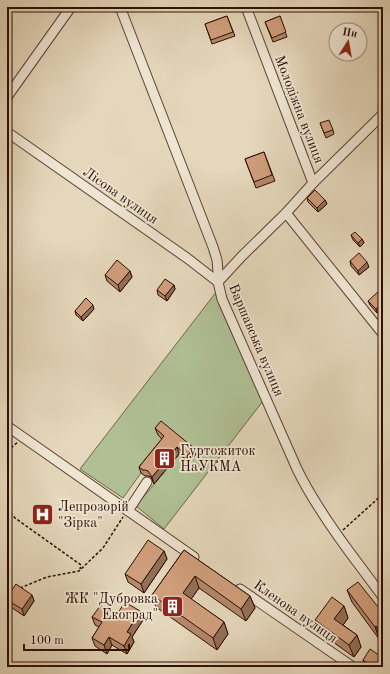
<svg xmlns="http://www.w3.org/2000/svg" width="390" height="674" font-family="'Old Standard TT',serif">
<style>
.green{fill:#b0bf94;stroke:#6e664c}
.lines{fill:none;stroke-linecap:round;stroke-linejoin:round}
.minor-casing{stroke:#5b4031;stroke-width:11}
.path{stroke:#2d0d03;stroke-width:1.5;stroke-dasharray:3 2;stroke-linecap:butt}
.minor{stroke:#eee5d3;stroke-width:9}
.wall{fill:#b3886b;stroke:#2d0d03}
.shaded-wall{fill:#926f57;stroke:#2d0d03}
.building{fill:#d09e7c;stroke:#2d0d03}
.labels{text-anchor:middle;stroke-width:3.5;stroke-linejoin:round;paint-order:stroke}
.street-label{font-size:14px;fill:#2d0d03;stroke:#eee5d3}
.poi-label{font-size:14px;fill:#2d0d03;stroke:#eee5d3;text-anchor:start}
</style>
<rect width="100%" height="100%" fill="#e5d7bb"/>
<filter id="stains"><feTurbulence type="fractalNoise" baseFrequency=".005" numOctaves="4"/><feColorMatrix values="0 0 0 0 .2 0 0 0 0 .09 0 0 0 0 .02 0 0 0 .5 -.17"/></filter>
<radialGradient id="worn" r=".72"><stop offset=".6" stop-color="#630" stop-opacity="0"/><stop offset="1" stop-color="#630" stop-opacity=".3"/></radialGradient>
<polygon class="green" points="217,291 263,401 164,529 136,506 179,454 189,462 167,443 141,473 123,498 80,469"/>
<g class="lines">
<defs>
<g id="minor">
<path d="M120 7 213 247 217 260 218 272V282L222 299 297 469C311 498 329 524 348 550 359 565 371 581 383 597"/>
<polyline points="7,97 71,7"/>
<polyline points="7,132 187,258 218,282 242,256 286,213 313,183 246,7"/>
<polyline points="313,183 383,114"/>
<polyline points="286,213 383,334"/>
<polyline points="7,426 194,557"/>
<polyline points="128,511 147,482"/>
<polyline points="240,589 353,667"/>
</g>
</defs>
<use href="#minor" class="minor-casing"/>
<g class="path">
<polyline points="7,451 18,442"/>
<polyline points="7,509 15,518 81,565 80,569"/>
<polyline points="343,530 383,494"/>
<polyline points="20,588 47,577 79,571 103,548 123,517"/>
</g>
<use href="#minor" class="minor"/>
</g>
<g class="wall">
<polygon points="227,16 235,36 212,44 205,24"/>
<polygon points="280,16 287,37 273,42 265,22"/>
<polygon points="320,123 333,130 334,134 326,138"/>
<polygon points="264,152 275,181 256,188 245,159"/>
<polygon points="307,198 325,200 327,204 318,212 308,202"/>
<polygon points="351,235 362,239 364,243 360,247 353,240"/>
<polygon points="350,261 369,267 359,275 351,266"/>
<polygon points="130,271 132,277 120,292 107,281 105,275"/>
<polygon points="174,285 175,289 167,301 158,295 157,290"/>
<polygon points="383,293 383,308 377,313 370,305 368,301"/>
<polygon points="94,309 83,321 76,315 75,311"/>
<polygon points="155,428 196,454 189,462 179,454 154,484 151,477 148,476 145,476 141,473 139,467 162,439 158,435"/>
<polygon points="184,550 250,596 255,608 246,621 199,588 191,599 224,622 228,634 217,650 156,607 152,595"/>
<polygon points="164,551 167,559 144,593 128,582 125,574"/>
<polygon points="347,590 383,613 383,641 380,638 379,639 352,602"/>
<polygon points="32,595 34,601 24,616 8,605 7,602 7,597"/>
<polygon points="344,606 348,618 343,625 357,635 361,647 354,657 319,632 315,620"/>
<polygon points="116,616 143,620 132,637 134,642 127,654 112,645 107,654 95,646 92,638 99,627 95,625 92,617"/>
<polygon points="363,660 383,667 365,667"/>
</g>
<g class="shaded-wall">
<polygon points="8,140 9,144 7,148 7,141"/>
<polygon points="325,200 327,204 318,212 317,208"/>
<polygon points="362,239 364,243 360,247 358,243"/>
<polygon points="367,262 369,267 359,275 358,271"/>
<polygon points="130,271 132,277 120,292 118,285"/>
<polygon points="174,285 175,289 167,301 165,296"/>
<polygon points="383,302 383,308 377,313 376,309"/>
<polygon points="93,305 94,309 83,321 81,317"/>
<polygon points="177,447 179,454 154,484 152,477"/>
<polygon points="194,448 196,454 189,462 187,456"/>
<polygon points="164,551 167,559 144,593 141,584"/>
<polygon points="195,576 199,588 187,605 183,593"/>
<polygon points="32,595 34,601 24,616 22,609"/>
<polygon points="250,596 255,608 246,621 241,609"/>
<polygon points="344,606 348,618 339,631 334,619"/>
<polygon points="140,611 143,620 132,637 134,642 127,654 124,646 127,632"/>
<polygon points="224,622 228,634 217,650 213,638"/>
<polygon points="376,626 380,638 379,639 375,627"/>
<polygon points="357,635 361,647 354,657 349,645"/>
<polygon points="109,637 112,645 107,654 104,645"/>
</g>
<g class="building">
<polygon points="227,16 233,32 211,40 205,24"/>
<polygon points="280,16 286,32 272,38 265,22"/>
<polygon points="329,120 333,130 324,133 320,123"/>
<polygon points="264,152 272,175 254,182 245,159"/>
<polygon points="315,190 325,200 317,208 307,198"/>
<polygon points="355,232 362,239 358,243 351,235"/>
<polygon points="359,253 367,262 358,271 350,261"/>
<polygon points="117,260 130,271 118,285 105,275"/>
<polygon points="165,279 174,285 165,296 157,290"/>
<polygon points="380,290 383,293 383,302 376,309 368,301"/>
<polygon points="86,298 93,305 81,317 75,311"/>
<polygon points="161,421 194,448 187,456 177,447 152,477 148,471 145,470 143,470 139,467 164,436 155,428"/>
<polygon points="148,540 164,551 141,584 125,574"/>
<polygon points="184,550 250,596 241,609 195,576 183,593 224,622 213,638 152,595"/>
<polygon points="358,582 383,613 383,635 376,626 375,627 347,590"/>
<polygon points="16,584 32,595 22,609 7,600 7,597"/>
<polygon points="332,597 344,606 334,619 357,635 349,645 315,620"/>
<polygon points="125,602 140,611 127,632 131,634 124,646 109,637 104,645 92,638 102,622 92,617 100,606 116,616"/>
<polygon points="370,649 383,658 383,667 372,667 363,660"/>
</g>
<defs>
<symbol id="building-square" viewBox="-11 -11 22 22"><rect x="-9" y="-9" width="18" height="18" rx="4" fill="#8f2418" stroke="#eee5d3"/><path d="M-4-6H4V6H1V3H-1V6H-4ZM-2.5-4.3h1.7v1.8h-1.7ZM.8-4.3h1.7v1.8H.8ZM-2.5-1h1.7V.8h-1.7ZM.8-1h1.7V.8H.8Z" fill="#fff"/></symbol>
<symbol id="hospital-square" viewBox="-11 -11 22 22"><rect x="-9" y="-9" width="18" height="18" rx="4" fill="#8f2418" stroke="#eee5d3"/><path d="M-5-5h3v3.5h4V-5h3V5h-3V1.5h-4V5h-3Z" fill="#fff"/></symbol>
</defs>
<g fill-rule="evenodd">
<use href="#building-square" x="152" y="446" width="25" height="25"/>
<use href="#hospital-square" x="30" y="502" width="25" height="25"/>
<use href="#building-square" x="160" y="594" width="25" height="25"/>
</g>
<g class="labels">
<g class="street-label">
<text transform="translate(300 109) rotate(69)" y="5">Молодіжна вулиця</text>
<text transform="translate(121 195) rotate(35)" y="5">Лісова вулиця</text>
<text transform="translate(257 340) rotate(67)" y="5">Варшавська вулиця</text>
<text transform="translate(296 611) rotate(35)" y="5">Кленова вулиця</text>
</g>
<g class="poi-label">
<text x="180" y="455">Гуртожиток<tspan x="180" dy="16">НаУКМА</tspan></text>
<text x="58" y="511">Лепрозорій<tspan x="58" dy="16">"Зірка"</tspan></text>
<text x="158" y="603" text-anchor="end">ЖК "Дубровка<tspan x="158" dy="16">Екоград"</tspan></text>
</g>
</g>
<rect width="390" height="674" fill="none" stroke="#e5d7bb" stroke-width="24"/>
<rect x="8" y="8" width="374" height="658" fill="none" stroke="#2d0d03" stroke-width="2"/>
<rect x="12" y="12" width="366" height="650" fill="none" stroke="#2d0d03"/>
<g transform="translate(348 42) rotate(11)"><circle r="19" fill="#eee5d3" stroke="#a18f80"/>
<path d="M0-3L7 15L0 10L-7 15Z" fill="#8f2418"/>
<text y="-6" font-size="11" font-weight="bold" text-anchor="middle" fill="#2d0d03">Пн</text>
</g>
<path d="M24 644v6h105v-6" fill="none" stroke="#2d0d03" stroke-width="2"/>
<text x="30" y="644" font-size="12" fill="#2d0d03" stroke="#eee5d3" stroke-width="3" paint-order="stroke">100 m</text>
<rect width="100%" height="100%" filter="url(#stains)"/>
<rect width="100%" height="100%" fill="url(#worn)"/>
</svg>
